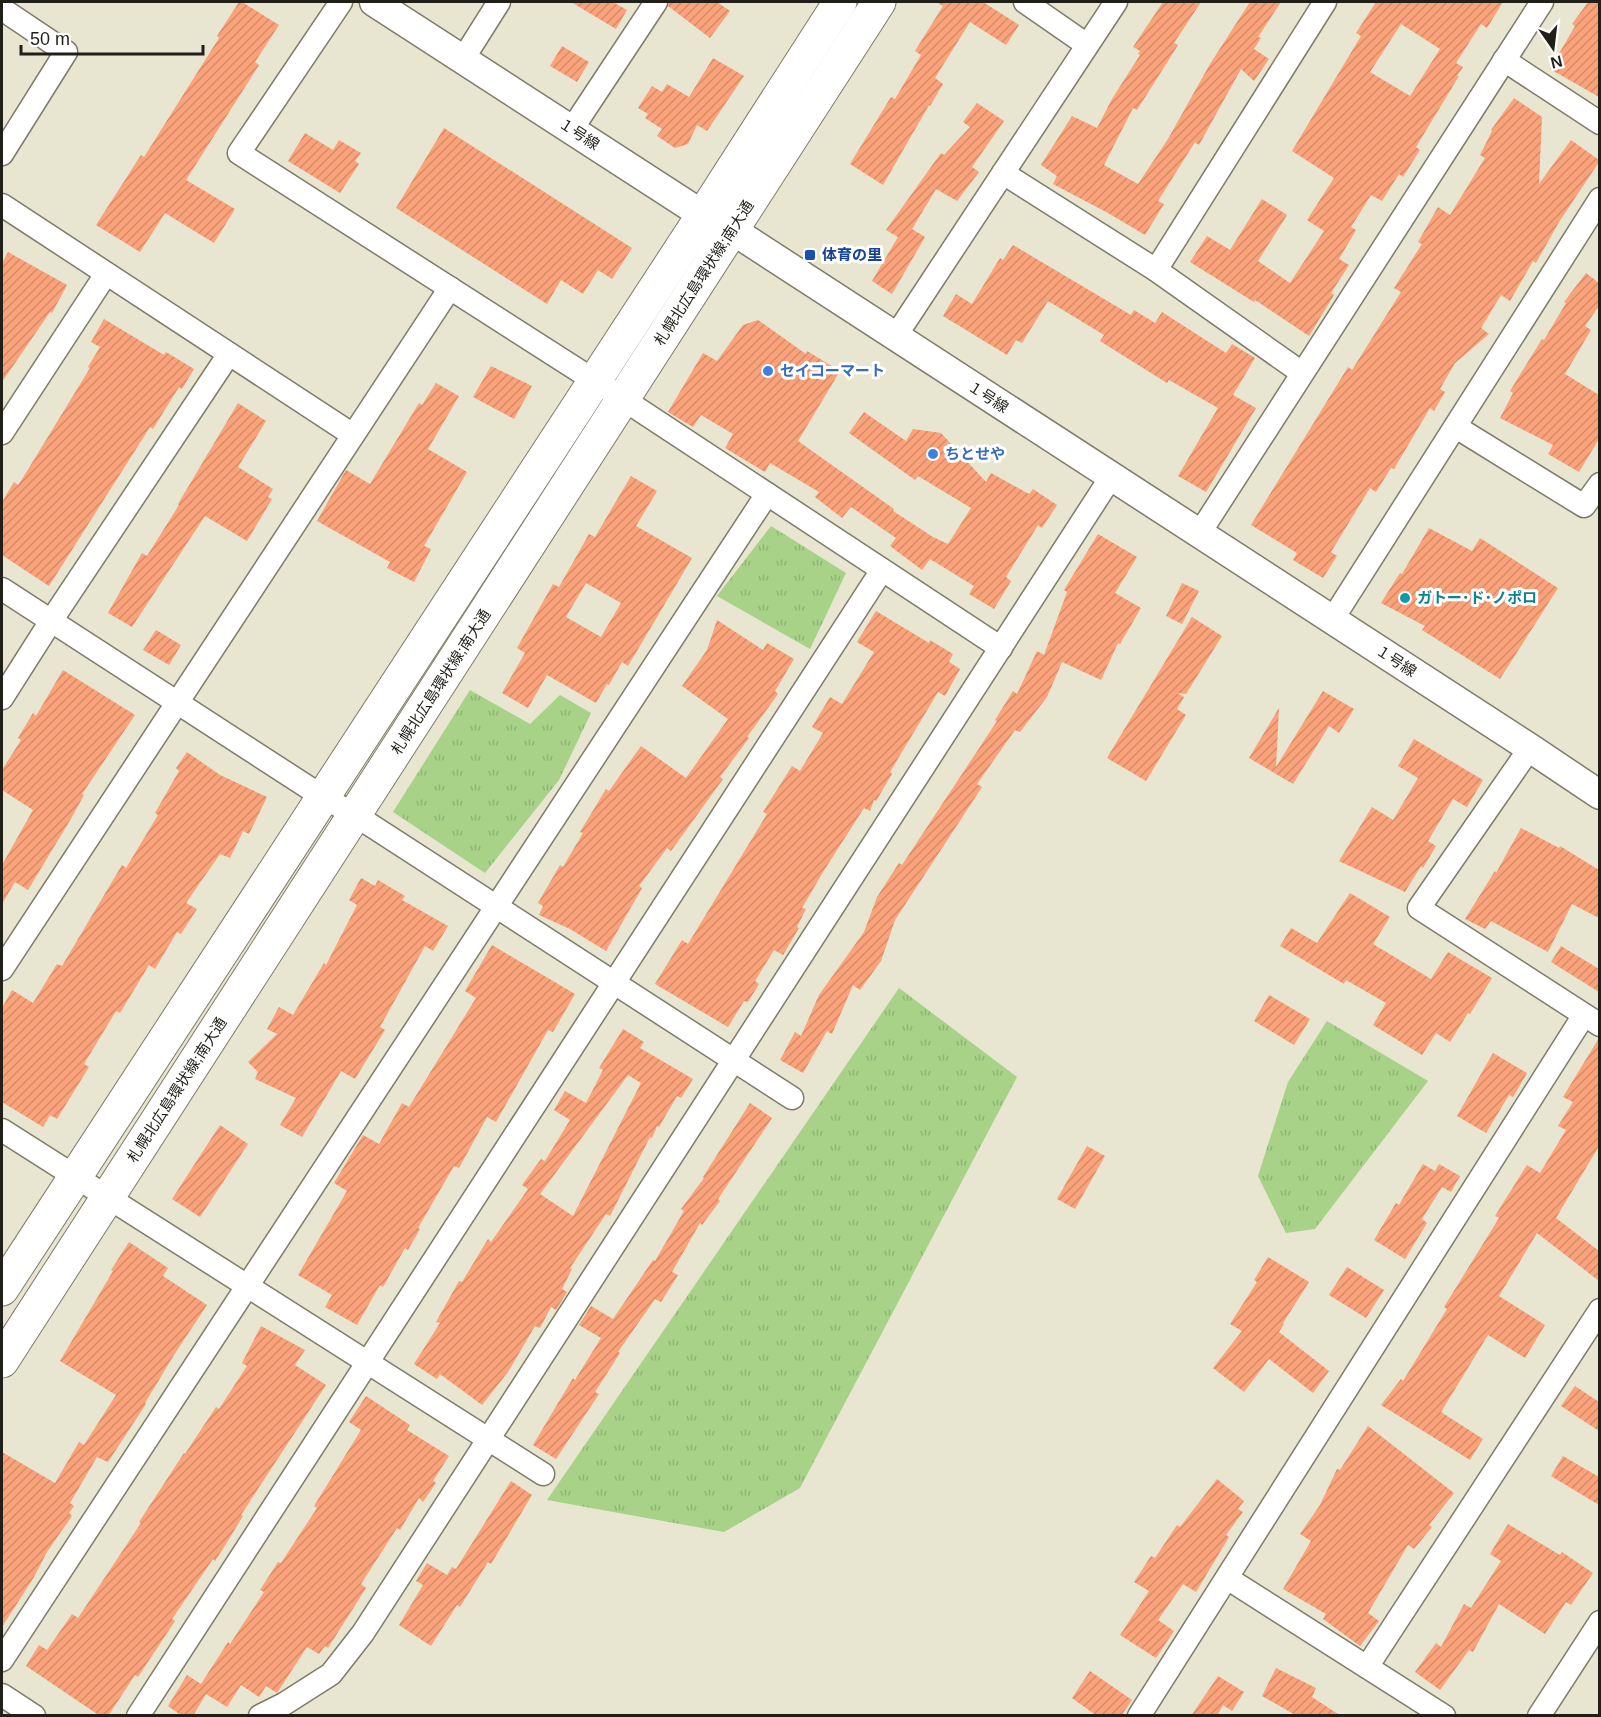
<svg xmlns="http://www.w3.org/2000/svg" width="1601" height="1717" font-family="Arial,'Noto Sans JP',sans-serif">
<style>
.grass{fill:url(#grass-tufts)}
.building{fill:url(#building-hatch);fill-rule:evenodd}
.lines{fill:none;stroke-linecap:round;stroke-linejoin:round}
.minor-casing{stroke:#7e7b69;stroke-width:25}
.tertiary-casing{stroke:#7e7b69;stroke-width:31}
.primary-casing{stroke:#7e7b69;stroke-width:35}
.minor{stroke:#fff;stroke-width:22}
.tertiary{stroke:#fff;stroke-width:28}
.primary{stroke:#fff;stroke-width:33}
.transit-dot{fill:#1a4fb4;stroke:#fff;stroke-width:2}
.shop-dot{fill:#3f7fe0;stroke:#fff;stroke-width:2}
.culture-dot{fill:#0f9aa8;stroke:#fff;stroke-width:2}
.labels{text-anchor:middle;stroke-width:6;stroke-linejoin:round;paint-order:stroke}
.street-label{font-size:15px;fill:#201f18;stroke:#fff}
.transit-label{font-size:15px;font-weight:bold;fill:#164399;stroke:#fff;text-anchor:start}
.shop-label{font-size:15px;font-weight:bold;fill:#366cbe;stroke:#fff;text-anchor:start}
.culture-label{font-size:15px;font-weight:bold;fill:#0d838f;stroke:#fff;text-anchor:start}
</style>
<defs>
<pattern id="grass-tufts" width="24" height="20" patternUnits="userSpaceOnUse" patternTransform="scale(1.5)"><rect width="24" height="20" fill="#a7d288"/><path d="M3 7l-1-3M5 7V3M7 7l1-3M15 17l-1-3M17 17v-4M19 17l1-3" fill="none" stroke="#8fb475"/></pattern>
<pattern id="building-hatch" width="6" height="6" patternUnits="userSpaceOnUse" patternTransform="scale(1.5)"><rect width="6" height="6" fill="#faa27a"/><path d="M-1 1l2-2M0 6l6-6M5 7l2-2" fill="none" stroke="#d68b69"/></pattern>
</defs>
<rect width="100%" height="100%" fill="#e8e5d1"/>
<g class="grass">
<polygon points="771,526 846,573 810,649 717,596"/>
<polygon points="470,690 530,724 560,695 591,713 559,780 485,873 393,812"/>
<polygon points="899,988 1017,1077 800,1488 724,1532 547,1500"/>
<polygon points="1327,1021 1428,1081 1315,1229 1286,1233 1258,1176 1288,1082"/>
</g>
<g class="building">
<polygon points="239,2 242,2 279,25 255,62 259,65 186,180 235,209 214,243 165,213 140,252 96,225 141,155 144,157 219,38 217,36"/>
<polygon points="571,2 613,2 627,10 616,29"/>
<polygon points="669,2 717,2 730,11 710,38 668,6"/>
<polygon points="936,2 983,2 1019,25 1006,45 970,22 935,78 943,84 930,106 929,105 883,185 850,164 891,97 895,99 921,55 915,51 943,6"/>
<polygon points="1163,2 1201,2 1174,43 1178,45 1156,80 1137,110 1133,108 1104,165 1138,184 1168,139 1210,64 1250,2 1281,2 1258,37 1261,38 1254,49 1269,59 1254,81 1241,69 1199,145 1195,142 1158,201 1164,204 1145,235 1108,213 1053,184 1057,176 1041,165 1072,116 1097,128 1112,99 1140,55 1138,54 1140,51 1133,47"/>
<path d="M1376 2H1503L1487 28 1481 24 1456 63 1463 67 1457 76H1459L1416 147 1420 150 1403 177 1399 174 1382 201 1371 195 1351 227 1356 230 1339 259 1349 265 1331 293 1334 295 1309 336 1255 300 1254 302 1190 262 1207 236 1230 250 1262 199 1287 215 1258 261 1290 283 1324 231 1307 220 1334 178 1292 151 1361 36 1356 33ZM1401 24 1440 49 1410 96 1370 72Z"/>
<polygon points="1588,2 1599,2 1599,97 1550,69 1575,26 1572,24"/>
<polygon points="562,46 589,62 577,82 550,66"/>
<polygon points="713,58 744,76 707,131 697,125 688,144 675,148 657,136 662,129 645,118 648,114 638,108 652,86 662,92 667,84 689,97"/>
<polygon points="1514,98 1542,117 1539,184 1571,140 1599,160 1599,162 1559,222 1536,263 1533,261 1510,301 1501,295 1481,328 1489,334 1455,363 1440,389 1445,392 1434,411 1430,408 1394,469 1391,468 1376,492 1370,488 1331,552 1337,556 1323,578 1293,560 1297,553 1251,525 1348,367 1352,370 1401,292 1394,288 1422,244 1418,242 1438,207 1450,215 1485,158 1480,155 1492,131 1491,130"/>
<polygon points="977,103 1004,121 972,167 979,172 957,201 936,189 912,229 925,237 892,294 872,281 898,237 886,230 941,153 944,155 970,127 963,122"/>
<polygon points="444,128 632,248 612,279 598,270 583,294 561,280 547,304 396,208"/>
<polygon points="305,133 333,150 339,140 361,153 355,161 359,164 340,193 288,161"/>
<polygon points="1013,245 1131,315 1134,310 1155,323 1162,312 1226,353 1232,344 1255,358 1233,395 1256,408 1206,492 1178,476 1218,408 1169,380 1167,383 1127,358 1100,341 1104,335 1048,301 1022,343 1016,340 1007,355 943,316 956,294 972,304 1000,258 1003,260"/>
<polygon points="8,252 67,285 52,313 50,312 2,382 2,263"/>
<polygon points="1586,273 1599,283 1599,306 1585,326 1591,330 1565,374 1599,395 1599,439 1579,472 1548,454 1553,445 1500,418 1513,393 1510,391 1542,339 1544,340 1566,303 1564,302"/>
<polygon points="104,319 164,355 166,352 194,369 182,389 179,387 153,429 150,427 49,586 2,555 2,502 14,482 18,485 24,476 90,368 88,367 100,347 91,342"/>
<polygon points="758,320 806,354 807,351 840,371 798,441 894,509 893,511 933,537 948,544 971,508 918,476 915,480 849,433 864,412 906,441 913,429 941,433 986,482 991,473 1029,494 1033,489 1057,505 1042,528 1038,525 1006,577 1011,581 994,609 969,594 974,586 930,559 922,570 890,546 896,538 851,507 842,518 815,497 819,492 770,463 765,472 725,448 733,434 701,415 693,427 668,412 703,353 717,361 743,325"/>
<polygon points="491,366 532,386 514,419 473,397"/>
<polygon points="436,383 459,396 428,449 467,472 424,546 431,549 414,582 387,568 390,562 317,521 346,470 370,484 419,403 422,405"/>
<polygon points="238,403 266,421 238,467 273,489 268,497 272,499 247,541 205,516 132,627 108,613 142,553 147,556 179,505 178,504"/>
<path d="M631 476 657 491 636 526 692 558 628 666 622 662 609 685 607 684 596 703 547 675 528 708 502 693 525 653 517 648 553 584 559 587 589 534 595 537ZM586 583 621 603 601 637 566 617Z"/>
<polygon points="1429,528 1472,551 1480,538 1558,588 1500,679 1422,630 1425,626 1381,603 1400,573 1402,574"/>
<polygon points="1098,534 1137,557 1115,593 1141,608 1120,644 1118,643 1101,680 1062,662 1047,697 1020,732 1015,730 977,784 982,787 895,920 881,961 860,990 853,985 832,1034 827,1031 803,1073 780,1060 795,1032 801,1036 819,995 864,932 877,897 899,863 902,865 997,721 995,720 1013,691 1017,694 1037,651 1044,655 1067,592 1064,590"/>
<polygon points="1182,583 1199,591 1182,624 1166,616"/>
<polygon points="876,611 929,643 930,640 953,654 949,662 960,669 945,696 938,692 890,772 892,774 876,801 874,800 870,811 864,808 823,872 802,908 806,909 797,927 799,928 783,955 774,950 755,981 759,984 748,1002 744,1001 728,1027 655,984 682,940 688,944 767,814 763,812 792,766 800,771 823,733 812,727 830,697 842,704 874,652 857,642"/>
<polygon points="1192,617 1222,636 1186,694 1177,693 1184,697 1177,709 1186,715 1146,781 1107,758"/>
<polygon points="717,620 763,650 767,643 794,659 775,691 778,694 747,737 749,738 720,777 723,779 671,851 667,848 639,886 642,888 606,951 570,929 539,915 543,906 538,903 560,865 563,867 583,833 580,832 606,789 609,791 641,746 686,778 728,719 682,686 707,650"/>
<polygon points="156,630 181,645 169,665 143,650"/>
<polygon points="63,670 135,715 82,794 84,795 72,817 28,890 15,882 2,904 2,865 33,810 2,790 2,770 21,740 18,738 33,713 36,716"/>
<polygon points="1323,691 1354,709 1339,733 1329,726 1293,784 1249,758 1279,708 1276,767"/>
<polygon points="1414,739 1483,780 1467,807 1453,799 1428,841 1436,846 1423,868 1421,866 1405,892 1339,861 1372,807 1393,820 1418,778 1398,766"/>
<polygon points="187,752 220,775 267,797 249,834 243,831 230,858 220,854 186,903 197,909 181,934 177,932 155,969 149,965 120,1013 116,1011 84,1064 89,1067 57,1119 50,1115 43,1127 2,1102 2,1008 12,990 33,1003 57,964 62,966 122,865 126,868 158,815 155,813 179,771 176,768"/>
<polygon points="1521,828 1559,848 1560,846 1599,870 1599,918 1572,904 1548,952 1491,921 1485,929 1465,919 1495,871 1496,873"/>
<polygon points="361,878 375,886 378,880 405,896 402,900 448,926 433,951 425,946 380,1027 385,1030 355,1079 341,1071 302,1137 280,1125 296,1098 255,1079 258,1072 248,1062 277,1034 267,1029 279,1007 293,1015 324,963 326,965 357,905 349,900"/>
<polygon points="1350,893 1390,917 1373,944 1431,979 1448,952 1492,978 1470,1014 1468,1013 1450,1042 1436,1033 1422,1055 1373,1025 1386,1003 1346,980 1344,984 1280,946 1291,928 1317,943"/>
<polygon points="492,945 575,994 553,1032 548,1030 496,1122 487,1117 459,1168 454,1166 418,1228 420,1229 408,1250 405,1248 383,1287 380,1285 357,1325 325,1307 332,1295 298,1275 347,1191 334,1183 363,1135 379,1144 402,1103 409,1107 476,998 465,991"/>
<polygon points="1561,946 1599,969 1599,992 1551,962"/>
<polygon points="1269,995 1310,1019 1294,1045 1254,1021"/>
<path d="M623 1029 644 1042 640 1048 693 1079 681 1098 677 1096 659 1127 657 1126 652 1138 650 1137 610 1216 606 1214 570 1268 572 1269 562 1289 567 1292 556 1310 551 1307 540 1328 535 1326 508 1372 482 1405 440 1374 437 1379 414 1364 440 1323 436 1322 459 1281 462 1282 488 1239 491 1242 528 1189 522 1185 541 1159 545 1161 570 1120 554 1110 565 1091 586 1103 603 1070 599 1068ZM628 1075 641 1083 573 1216 540 1194Z"/>
<polygon points="1599,1038 1599,1146 1556,1218 1599,1251 1599,1281 1537,1233 1499,1296 1545,1325 1525,1358 1488,1335 1441,1412 1483,1439 1470,1460 1381,1405 1401,1379 1403,1381 1447,1309 1444,1307 1499,1218 1495,1216 1527,1165 1540,1173 1566,1130 1558,1126 1573,1102 1563,1097"/>
<polygon points="1493,1053 1527,1073 1513,1097 1509,1095 1486,1133 1457,1116"/>
<polygon points="750,1103 772,1118 718,1199 720,1201 702,1225 700,1223 672,1272 678,1275 661,1302 655,1299 618,1352 620,1353 595,1392 599,1394 556,1459 533,1445 573,1378 575,1380 601,1338 579,1325 591,1306 613,1319 653,1260 655,1261 684,1211 681,1209 704,1178 703,1177"/>
<polygon points="220,1125 248,1144 200,1217 172,1199"/>
<polygon points="1087,1146 1105,1156 1075,1209 1057,1199"/>
<polygon points="1423,1164 1435,1171 1439,1164 1460,1176 1451,1192 1442,1187 1422,1219 1427,1223 1405,1259 1374,1240 1396,1203 1399,1205"/>
<polygon points="129,1242 168,1268 163,1276 207,1305 174,1355 145,1403 146,1404 108,1462 97,1457 70,1503 74,1506 69,1513 72,1516 47,1552 34,1577 2,1627 2,1452 55,1483 79,1442 84,1445 116,1395 60,1361 113,1271 111,1270"/>
<polygon points="1268,1257 1309,1282 1283,1323 1284,1324 1279,1332 1329,1371 1313,1393 1269,1359 1244,1392 1213,1368 1242,1331 1230,1324 1257,1282 1254,1280"/>
<polygon points="1347,1267 1384,1290 1366,1318 1329,1295"/>
<polygon points="261,1326 305,1350 295,1365 326,1385 241,1515 243,1516 226,1544 215,1561 213,1559 172,1619 175,1621 138,1677 135,1675 108,1716 100,1716 26,1666 39,1645 47,1650 72,1614 78,1618 141,1523 139,1522 184,1453 185,1454 216,1407 219,1409 247,1366 242,1363"/>
<polygon points="1575,1386 1599,1402 1599,1431 1561,1406"/>
<polygon points="366,1396 410,1425 407,1430 449,1456 433,1481 436,1483 423,1502 419,1498 400,1530 397,1528 361,1584 366,1588 328,1648 325,1646 319,1654 307,1647 277,1693 266,1686 259,1697 241,1685 227,1707 206,1694 193,1716 182,1716 168,1706 187,1675 201,1684 228,1642 230,1644 264,1592 260,1590 278,1562 281,1563 317,1508 314,1506 361,1430 349,1422"/>
<polygon points="1368,1426 1454,1493 1429,1525 1432,1527 1414,1549 1408,1545 1368,1613 1379,1621 1360,1646 1323,1619 1326,1614 1283,1589 1311,1541 1300,1534 1320,1505 1337,1469 1340,1470"/>
<polygon points="1563,1456 1599,1477 1599,1505 1551,1476"/>
<polygon points="1217,1479 1244,1501 1238,1509 1243,1512 1226,1535 1229,1537 1196,1592 1183,1584 1158,1620 1174,1631 1156,1658 1120,1635 1149,1591 1134,1582 1151,1556 1155,1558 1177,1525 1180,1527"/>
<polygon points="511,1481 532,1495 491,1564 488,1562 460,1607 457,1605 431,1646 399,1625 423,1585 416,1581 427,1563 447,1575 452,1567 456,1569"/>
<polygon points="1508,1524 1560,1555 1562,1552 1593,1573 1571,1605 1566,1602 1545,1634 1499,1604 1473,1652 1469,1650 1440,1690 1415,1672 1436,1643 1441,1647 1464,1604 1471,1608 1501,1561 1490,1554"/>
<polygon points="1276,1668 1316,1688 1312,1697 1341,1716 1297,1716 1262,1696"/>
<polygon points="1090,1671 1132,1700 1121,1716 1097,1716 1072,1698"/>
<polygon points="1218,1676 1244,1692 1232,1711 1223,1705 1217,1716 1191,1716"/>
</g>
<g class="lines">
<defs>
<g id="minor">
<polyline points="341,2 239,153 623,399 1001,648"/>
<polyline points="1025,2 1087,45"/>
<polyline points="2,9 66,52 2,154"/>
<polyline points="463,59 499,2"/>
<polyline points="1504,60 1600,123"/>
<polyline points="572,129 656,2"/>
<polyline points="1003,173 1156,270 1302,373"/>
<polyline points="2,205 353,435"/>
<polyline points="1156,270 1325,2"/>
<polyline points="895,337 1116,2"/>
<polyline points="1456,427 1584,506 1600,484"/>
<polyline points="2,433 106,274"/>
<polyline points="1199,534 1542,2"/>
<polyline points="2,589 323,797 355,815 792,1098"/>
<polyline points="1332,620 1600,199"/>
<polyline points="2,698 51,621 229,354"/>
<polyline points="1530,748 1419,908 1600,1025"/>
<polyline points="2,969 450,288"/>
<polyline points="2,1130 543,1474"/>
<polyline points="1227,1578 1444,1716"/>
<polyline points="2,1660 767,494"/>
<polyline points="1367,1667 1600,1310"/>
<polyline points="2,1695 34,1716"/>
<polyline points="138,1716 882,570"/>
<polyline points="260,1716 284,1704 331,1674 363,1633 1111,477"/>
<polyline points="1139,1716 1584,1015"/>
<polyline points="1539,1716 1600,1622"/>
</g>
<polyline id="tertiary" points="374,2 703,215 732,230 1530,748 1600,795"/>
<g id="primary">
<polyline points="2,1289 703,215 840,2"/>
<polyline points="2,1361 879,2"/>
</g>
</defs>
<use href="#minor" class="minor-casing"/>
<use href="#tertiary" class="tertiary-casing"/>
<use href="#primary" class="primary-casing"/>
<use href="#minor" class="minor"/>
<use href="#tertiary" class="tertiary"/>
<use href="#primary" class="primary"/>
</g>
<rect class="transit-dot" x="804" y="249" width="12" height="12" rx="3"/>
<g class="shop-dot">
<circle cx="768" cy="371" r="6"/>
<circle cx="933" cy="454" r="6"/>
</g>
<circle class="culture-dot" cx="1405" cy="598" r="6"/>
<g class="labels">
<g class="street-label">
<text transform="translate(579 134) rotate(33)" y="5">１号線</text>
<text transform="translate(704 273) rotate(-57)" y="5">札幌北広島環状線;南大通</text>
<text transform="translate(988 397) rotate(33)" y="5">１号線</text>
<text transform="translate(1396 661) rotate(33)" y="5">１号線</text>
<text transform="translate(441 682) rotate(-57)" y="5">札幌北広島環状線;南大通</text>
<text transform="translate(177 1090) rotate(-57)" y="5">札幌北広島環状線;南大通</text>
</g>
<g class="transit-label">
<text x="822" y="260">体育の里</text>
</g>
<g class="shop-label">
<text x="780" y="376">セイコーマート</text>
<text x="945" y="459">ちとせや</text>
</g>
<g class="culture-label">
<text x="1417" y="603">ガトー･ド･ノポロ</text>
</g>
</g>
<rect width="1601" height="1717" fill="none" stroke="#201f18" stroke-width="6"/>
<g transform="translate(1553 48) rotate(166)" stroke="#ffffff" stroke-width="4.5" paint-order="stroke">
<path d="M0-4.5L10 22L0 15L-10 22Z" fill="#201f18"/>
<text y="-9" font-size="16" font-weight="bold" text-anchor="middle" fill="#201f18">N</text>
</g>
<path d="M21 45v9h182v-9" fill="none" stroke="#201f18" stroke-width="3"/>
<text x="30" y="45" font-size="18" fill="#201f18" stroke="#ffffff" stroke-width="4.5" paint-order="stroke">50 m</text>
</svg>
